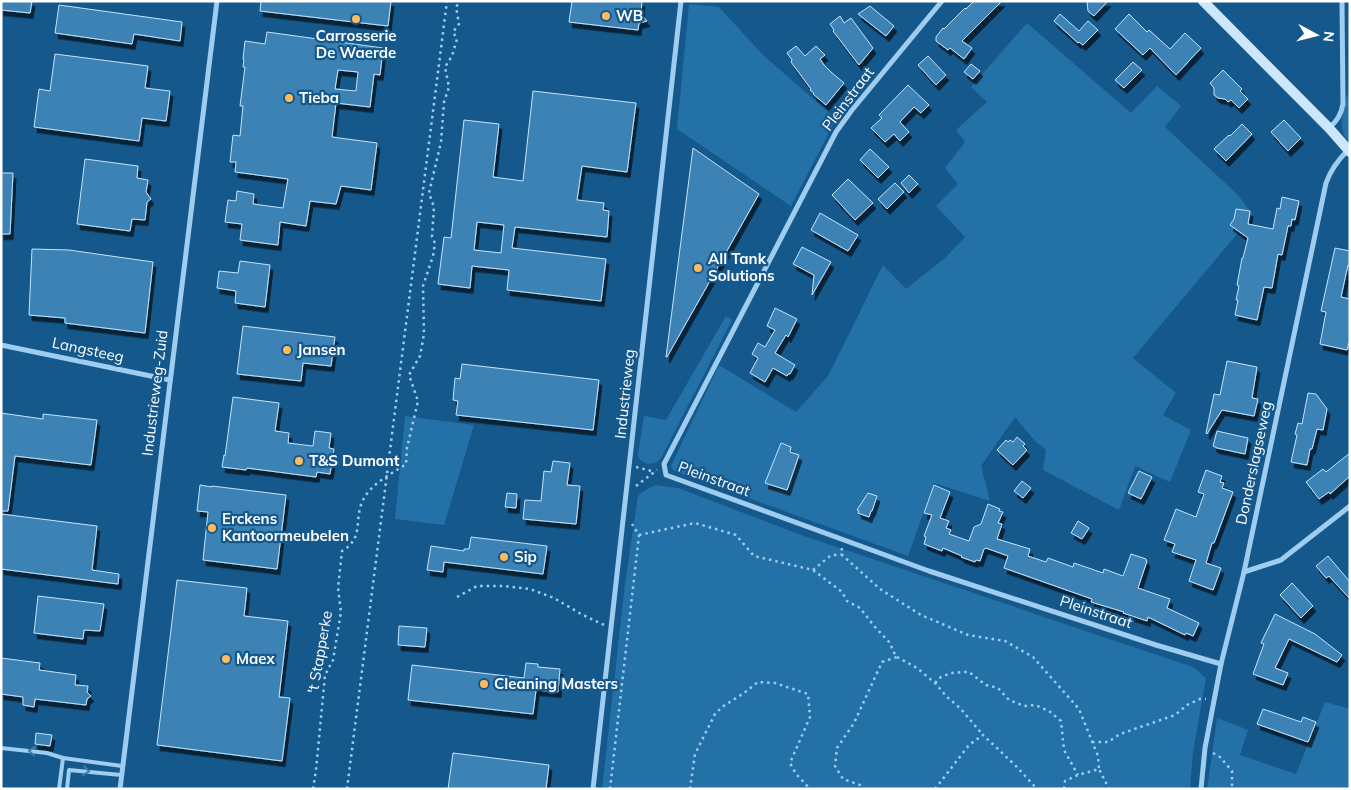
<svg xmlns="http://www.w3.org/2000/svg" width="1351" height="790" font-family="Mulish,sans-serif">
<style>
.green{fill:#2471a8}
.building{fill:#3d82b5;stroke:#c4e4fb;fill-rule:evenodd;filter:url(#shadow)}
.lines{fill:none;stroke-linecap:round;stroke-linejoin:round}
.path{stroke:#9ecdf0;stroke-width:2.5;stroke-dasharray:2.5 4;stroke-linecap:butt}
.lane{stroke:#9ecdf0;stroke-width:4}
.street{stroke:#9ecdf0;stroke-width:5}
.secondary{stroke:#cce6fb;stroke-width:10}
.oneway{stroke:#3e7baa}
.poi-dot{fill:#ffbb5c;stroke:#15588c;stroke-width:2}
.labels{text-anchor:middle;stroke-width:4.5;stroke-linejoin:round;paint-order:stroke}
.poi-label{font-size:15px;font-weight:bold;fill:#fff;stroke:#15588c;text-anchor:start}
.street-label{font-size:15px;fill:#fff;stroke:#15588c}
</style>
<defs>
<filter id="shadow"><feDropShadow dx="3" dy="5.5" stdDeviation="0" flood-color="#0009"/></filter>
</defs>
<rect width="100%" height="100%" fill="#15588c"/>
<g class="green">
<polygon points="689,4 719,7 763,55 836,119 791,206 677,129"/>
<polygon points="1027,23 1131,113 1157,86 1181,106 1165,127 1238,195 1253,215 1133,358 1176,393 1163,415 1191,430 1170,482 1135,466 1119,510 1043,470 1046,450 1035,441 1015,417 981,466 990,501 934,483 908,556 674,471 671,466 719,365 796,412 828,376 883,265 906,289 945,258 965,237 936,206 958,184 945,168 965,142 956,130 987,102 971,87"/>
<path d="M1347 95H1350L1349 141C1336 131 1344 109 1347 95Z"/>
<polygon points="726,316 732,320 661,458 656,463 647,464 640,460 638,455 644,416 666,420"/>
<polygon points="405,416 474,425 444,525 395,519"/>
<polygon points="655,485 678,488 804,536 1193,667 1206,678 1193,752 1190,789 602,789 625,584 638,496 644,491"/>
<polygon points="1325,702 1350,709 1350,789 1207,789 1217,718 1248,730 1240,755 1296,774"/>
</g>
<g class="building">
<polygon points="1,1 32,1 30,13 1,10"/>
<polygon points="261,1 391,1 388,26 260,11"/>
<polygon points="572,1 642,1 641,14 647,21 639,23 638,30 569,22"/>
<polygon points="974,1 1002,1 962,41 972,48 964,59 950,48 948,50 936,41 936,37 943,28 944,29 965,8 966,9"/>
<polygon points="1087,1 1108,1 1094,16 1088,11"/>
<polygon points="59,5 182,22 180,41 134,34 132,44 55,33"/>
<polygon points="870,6 894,26 886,36 858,14"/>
<polygon points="1060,14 1079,31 1088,21 1098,30 1083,45 1079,42 1078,43 1054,21"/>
<polygon points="1129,14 1147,32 1149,30 1170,49 1185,33 1201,48 1176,75 1150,48 1143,55 1115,29"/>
<polygon points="840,16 844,23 851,18 873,48 859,65 833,31 834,30 830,24"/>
<path d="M267 32 383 48 380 75 374 74 370 107 336 103 332 137 377 143 371 190 341 186 336 204 310 201 306 226 280 222 278 245 240 240 242 224 225 222 228 200 236 201 237 191 254 194 253 204 283 208 288 179 235 172 236 162H230L233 135 240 136 243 106H240L245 67H243L244 59H243L245 41 265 44ZM338 70 358 72 356 91 335 89Z"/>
<polygon points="796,46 805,56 816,46 825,55 820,59 824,65 831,72 844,83 826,105 813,94 814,93 810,90 811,89 791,62 792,60 787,53"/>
<polygon points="55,54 148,66 145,88 170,91 166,121 142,118 139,141 34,127 39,89 50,91"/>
<polygon points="928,56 946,75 936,85 918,65"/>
<polygon points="1133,62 1142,70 1124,88 1115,80"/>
<polygon points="971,64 980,71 973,79 964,72"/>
<polygon points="1223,70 1242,89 1240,91 1248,99 1239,108 1231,100 1228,102 1225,99 1218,98 1214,95 1214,88 1210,83"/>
<polygon points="908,85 929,105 921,113 914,107 900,122 909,132 900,141 894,134 885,142 871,128 882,118 879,115"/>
<path d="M533 91 636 103 627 172 582 166 577 200 604 203 603 210 609 211 607 237 515 227 512 248 606 259 601 301 507 290 509 270 472 266 470 288 438 284 444 237 451 238 464 120 499 124 493 177 523 181ZM477 222 504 225 501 253 474 250Z"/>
<polygon points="1284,120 1301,138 1288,151 1271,132"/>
<polygon points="1242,124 1252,134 1226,161 1214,149 1229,135 1230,136"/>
<polygon points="693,148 759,194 667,357 666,357"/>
<polygon points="870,149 889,167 878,178 860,160"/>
<polygon points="85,159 138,166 137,178 148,180 146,192 151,199 147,202 145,220 132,219 130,231 77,224"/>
<polygon points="1,173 13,173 10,234 1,234"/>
<polygon points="909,175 918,184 909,193 901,183"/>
<polygon points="848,179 873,203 855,220 832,195"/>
<polygon points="895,183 904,192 887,209 878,199"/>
<polygon points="1282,197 1299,201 1295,220 1292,219 1291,226 1288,226 1282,255 1278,254 1272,288 1264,287 1257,320 1235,315 1238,300 1236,300 1239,286 1237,285 1242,258 1243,258 1248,238 1230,225 1234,219 1236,209 1250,211 1248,224 1273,229 1277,208 1280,209"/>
<polygon points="820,213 858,235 848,251 811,230"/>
<polygon points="802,247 831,262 812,295 814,275 793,264"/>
<polygon points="1335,248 1350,251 1350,266 1348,265 1341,297 1350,299 1350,339 1347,350 1320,344 1326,312 1321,311"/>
<polygon points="32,249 69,250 153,262 145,333 65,323 65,318 29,315"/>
<polygon points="240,261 270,265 265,307 235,303 236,291 217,288 219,271 238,273"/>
<polygon points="775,308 797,319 788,337 786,335 775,353 795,365 790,374 788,374 787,376 773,368 765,382 750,373 758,358 752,354 758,343 765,347 775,330 767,326"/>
<polygon points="243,326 335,337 331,366 303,363 301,381 237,374"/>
<polygon points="1227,361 1257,367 1252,398 1258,399 1254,416 1222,410 1207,434 1206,433 1214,394 1220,395"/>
<polygon points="462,364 599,380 593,430 456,415 458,401 453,400 455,378 460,379"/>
<polygon points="1308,393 1316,394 1327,409 1323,430 1317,429 1312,449 1310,449 1307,465 1291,462 1297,435 1295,434 1298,423 1302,424"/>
<polygon points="233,397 279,403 275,431 289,433 288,443 313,446 315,431 331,433 329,448 334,449 330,474 317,472 316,477 247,468 246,470 222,467 224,455 225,456"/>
<polygon points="1,413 43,419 43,414 97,420 91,465 15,456 8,511 1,511"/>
<polygon points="1217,431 1248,438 1245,454 1217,448 1213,446"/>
<polygon points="1017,437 1025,444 1023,446 1027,450 1013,465 997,450 1006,440 1008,442 1010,440 1013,442"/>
<polygon points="781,443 791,447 790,452 799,455 787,490 765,483"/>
<polygon points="1350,453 1350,476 1330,494 1329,492 1319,499 1306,482 1323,469 1326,472"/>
<polygon points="553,461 570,463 567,485 580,486 576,524 523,519 525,500 541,501 544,471 551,472"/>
<polygon points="1206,470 1222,476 1220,482 1224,483 1222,488 1233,492 1214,543 1212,543 1206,563 1221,568 1213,590 1189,581 1196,560 1172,552 1175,544 1164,540 1176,509 1196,517 1204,494 1198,492"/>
<polygon points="1139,471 1152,477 1141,499 1128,493"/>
<polygon points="1022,481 1031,488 1023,498 1014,491"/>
<polygon points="200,485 212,487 212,486 286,495 277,569 203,560 208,512 197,511"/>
<polygon points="934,485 950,492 940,518 949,521 946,528 951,530 949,534 969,541 974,527 981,524 988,504 1000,509 999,511 1003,512 998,523 1002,524 997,539 1030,549 1028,556 1046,562 1048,558 1073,567 1074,563 1103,573 1104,569 1123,576 1131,554 1146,559 1146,561 1147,561 1138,588 1170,599 1167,608 1199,623 1193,636 1186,633 1185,635 1148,617 1147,621 1123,613 1124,612 1091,602 1092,599 1004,568 1008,556 986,548 984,549 980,561 976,560 975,562 961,557 962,556 943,548 942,551 924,544 926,537 924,536 932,515 924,513"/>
<polygon points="507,493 517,494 516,508 505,507"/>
<polygon points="868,493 877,496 872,511 871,511 869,517 858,513 859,511 857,510"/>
<polygon points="1,514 97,526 92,570 119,574 118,584 1,569"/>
<polygon points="1078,521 1089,528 1082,539 1071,533"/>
<polygon points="471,537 547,546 543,574 444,562 443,572 427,570 431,546 464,551 464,549 469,549"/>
<polygon points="1328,556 1350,582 1350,599 1329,576 1326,578 1316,566"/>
<polygon points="177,580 247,588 244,616 288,621 279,697 290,698 282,761 157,745"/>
<polygon points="1292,583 1313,606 1301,618 1280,595"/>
<polygon points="38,596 104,604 100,631 84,630 83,639 34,633"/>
<polygon points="1275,614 1315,634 1342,655 1337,662 1289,639 1275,668 1288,673 1283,685 1253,674 1264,644 1261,643"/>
<polygon points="399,626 427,628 425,647 398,645"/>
<polygon points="1,658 40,663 39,670 76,675 75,685 88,686 87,692 91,696 87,699 86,705 35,699 34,707 23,705 23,697 1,694"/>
<polygon points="526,663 538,664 538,667 560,669 558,692 536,690 533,714 408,700 412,665 524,678"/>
<polygon points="1263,709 1301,722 1303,717 1316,722 1308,742 1257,724"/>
<polygon points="36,733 52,735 50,746 35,744"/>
<polygon points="453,753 549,765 546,789 448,789"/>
</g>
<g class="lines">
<g class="path">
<polyline points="636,467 655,472"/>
<polyline points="636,486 657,470"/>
<polyline points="639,535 695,523 736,535 754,556 813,570 842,592 847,601 860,608 875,627 890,643 893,651 897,657 882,662 854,723 837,748 835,766 843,779 860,785 862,789"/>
<polyline points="842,548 841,554 880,589 921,615 968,635 1005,641 1033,657 1079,709 1098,756 1099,769"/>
<polyline points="813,570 830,556 841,554"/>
<polyline points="457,597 477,586 505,586 530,589 554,598 581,614 604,625"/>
<polyline points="897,657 917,668 935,683 947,697 960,708 983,735"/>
<polyline points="935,683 941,677 951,673 962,672 969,672 986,685 998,688 1009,700 1024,706 1035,705 1049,711 1061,721 1064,750 1078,775"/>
<polyline points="1092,742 1108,742 1120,734 1175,715 1187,705 1200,699 1206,699"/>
<polyline points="1213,753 1220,757 1232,771 1232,789"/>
<path d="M313 789 316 770 325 675 333 660 341 612 338 588 342 551C364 538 354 522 362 502 370 484 390 475 406 464L407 448 418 401 409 375 420 356 424 334 423 286 433 256 435 243 432 237 434 207 429 193 441 142 444 102 449 87 445 67 452 56 457 39 453 32 459 24 456 7 460 1"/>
<polyline points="347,789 447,1"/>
<polyline points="610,789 639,535 632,524"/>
<polyline points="690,789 695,754 715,714 722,707 744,693 758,682 775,683 808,694 810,717 790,763 796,774 810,789"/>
<polyline points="935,789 969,745 983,735 1015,765 1037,789"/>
<polyline points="1064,789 1065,781 1078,775 1099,769 1109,789"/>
</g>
<g class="lane">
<polyline points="1,748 47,753 63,758 122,766"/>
<polyline points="59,789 63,758"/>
<polyline points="67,789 69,770 121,775"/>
</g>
<g class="street">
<polyline points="942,1 852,110 836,132 664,464 666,475 929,571 1156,645 1221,664"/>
<path d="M1329 128C1337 121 1341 115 1343 104L1342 1"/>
<polyline points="1,345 170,380"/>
<polyline points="1244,572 1281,560 1350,506"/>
<polyline points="120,789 217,1"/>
<polyline points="593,789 681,1"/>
<path d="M1201 789 1205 748 1221 664 1244 572 1326 183C1331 169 1338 160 1348 150"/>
</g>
<polyline class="secondary" points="1203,1 1329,128 1350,152"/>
</g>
<defs><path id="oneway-chevron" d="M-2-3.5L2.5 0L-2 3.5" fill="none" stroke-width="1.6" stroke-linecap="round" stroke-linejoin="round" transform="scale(1.25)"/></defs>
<g class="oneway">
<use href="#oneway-chevron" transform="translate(32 751) rotate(-174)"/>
<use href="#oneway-chevron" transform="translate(86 771) rotate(6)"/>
</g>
<g class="poi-dot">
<circle cx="606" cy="16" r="5"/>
<circle cx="356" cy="19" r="5"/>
<circle cx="289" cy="98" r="5"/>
<circle cx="698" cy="268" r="5"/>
<circle cx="287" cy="350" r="5"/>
<circle cx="299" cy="461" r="5"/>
<circle cx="212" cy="528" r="5"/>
<circle cx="504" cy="557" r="5"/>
<circle cx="226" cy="659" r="5"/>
<circle cx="484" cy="684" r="5"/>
</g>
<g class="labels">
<g class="poi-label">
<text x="616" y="21">WB</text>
<text x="356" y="41" text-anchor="middle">Carrosserie<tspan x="356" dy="17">De Waerde</tspan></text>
<text x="299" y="103">Tieba</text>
<text x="708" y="264">All Tank<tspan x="708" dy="17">Solutions</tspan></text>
<text x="297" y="355">Jansen</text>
<text x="309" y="466">T&amp;S Dumont</text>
<text x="222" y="524">Erckens<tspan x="222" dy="17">Kantoormeubelen</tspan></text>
<text x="514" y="562">Sip</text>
<text x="236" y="664">Maex</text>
<text x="494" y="689">Cleaning Masters</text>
</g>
<g class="street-label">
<text transform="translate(848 99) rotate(-53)" y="5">Pleinstraat</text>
<text transform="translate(88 350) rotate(12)" y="5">Langsteeg</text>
<text transform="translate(155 393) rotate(-83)" y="5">Industrieweg-Zuid</text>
<text transform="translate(625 394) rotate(-84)" y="5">Industrieweg</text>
<text transform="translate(1254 463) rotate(-78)" y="5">Donderslagseweg</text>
<text transform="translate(714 479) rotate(20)" y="5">Pleinstraat</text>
<text transform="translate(1096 612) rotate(18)" y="5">Pleinstraat</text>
<text transform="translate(320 652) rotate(-80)" y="5">'t Stapperke</text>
</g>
</g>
<rect width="1351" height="790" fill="none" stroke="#ffffff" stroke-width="5"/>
<g transform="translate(1316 35) rotate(97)" stroke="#15588c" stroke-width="4" paint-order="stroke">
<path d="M0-4L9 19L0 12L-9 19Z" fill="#ffffff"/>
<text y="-8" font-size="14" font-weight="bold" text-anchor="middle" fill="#ffffff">N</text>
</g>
</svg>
